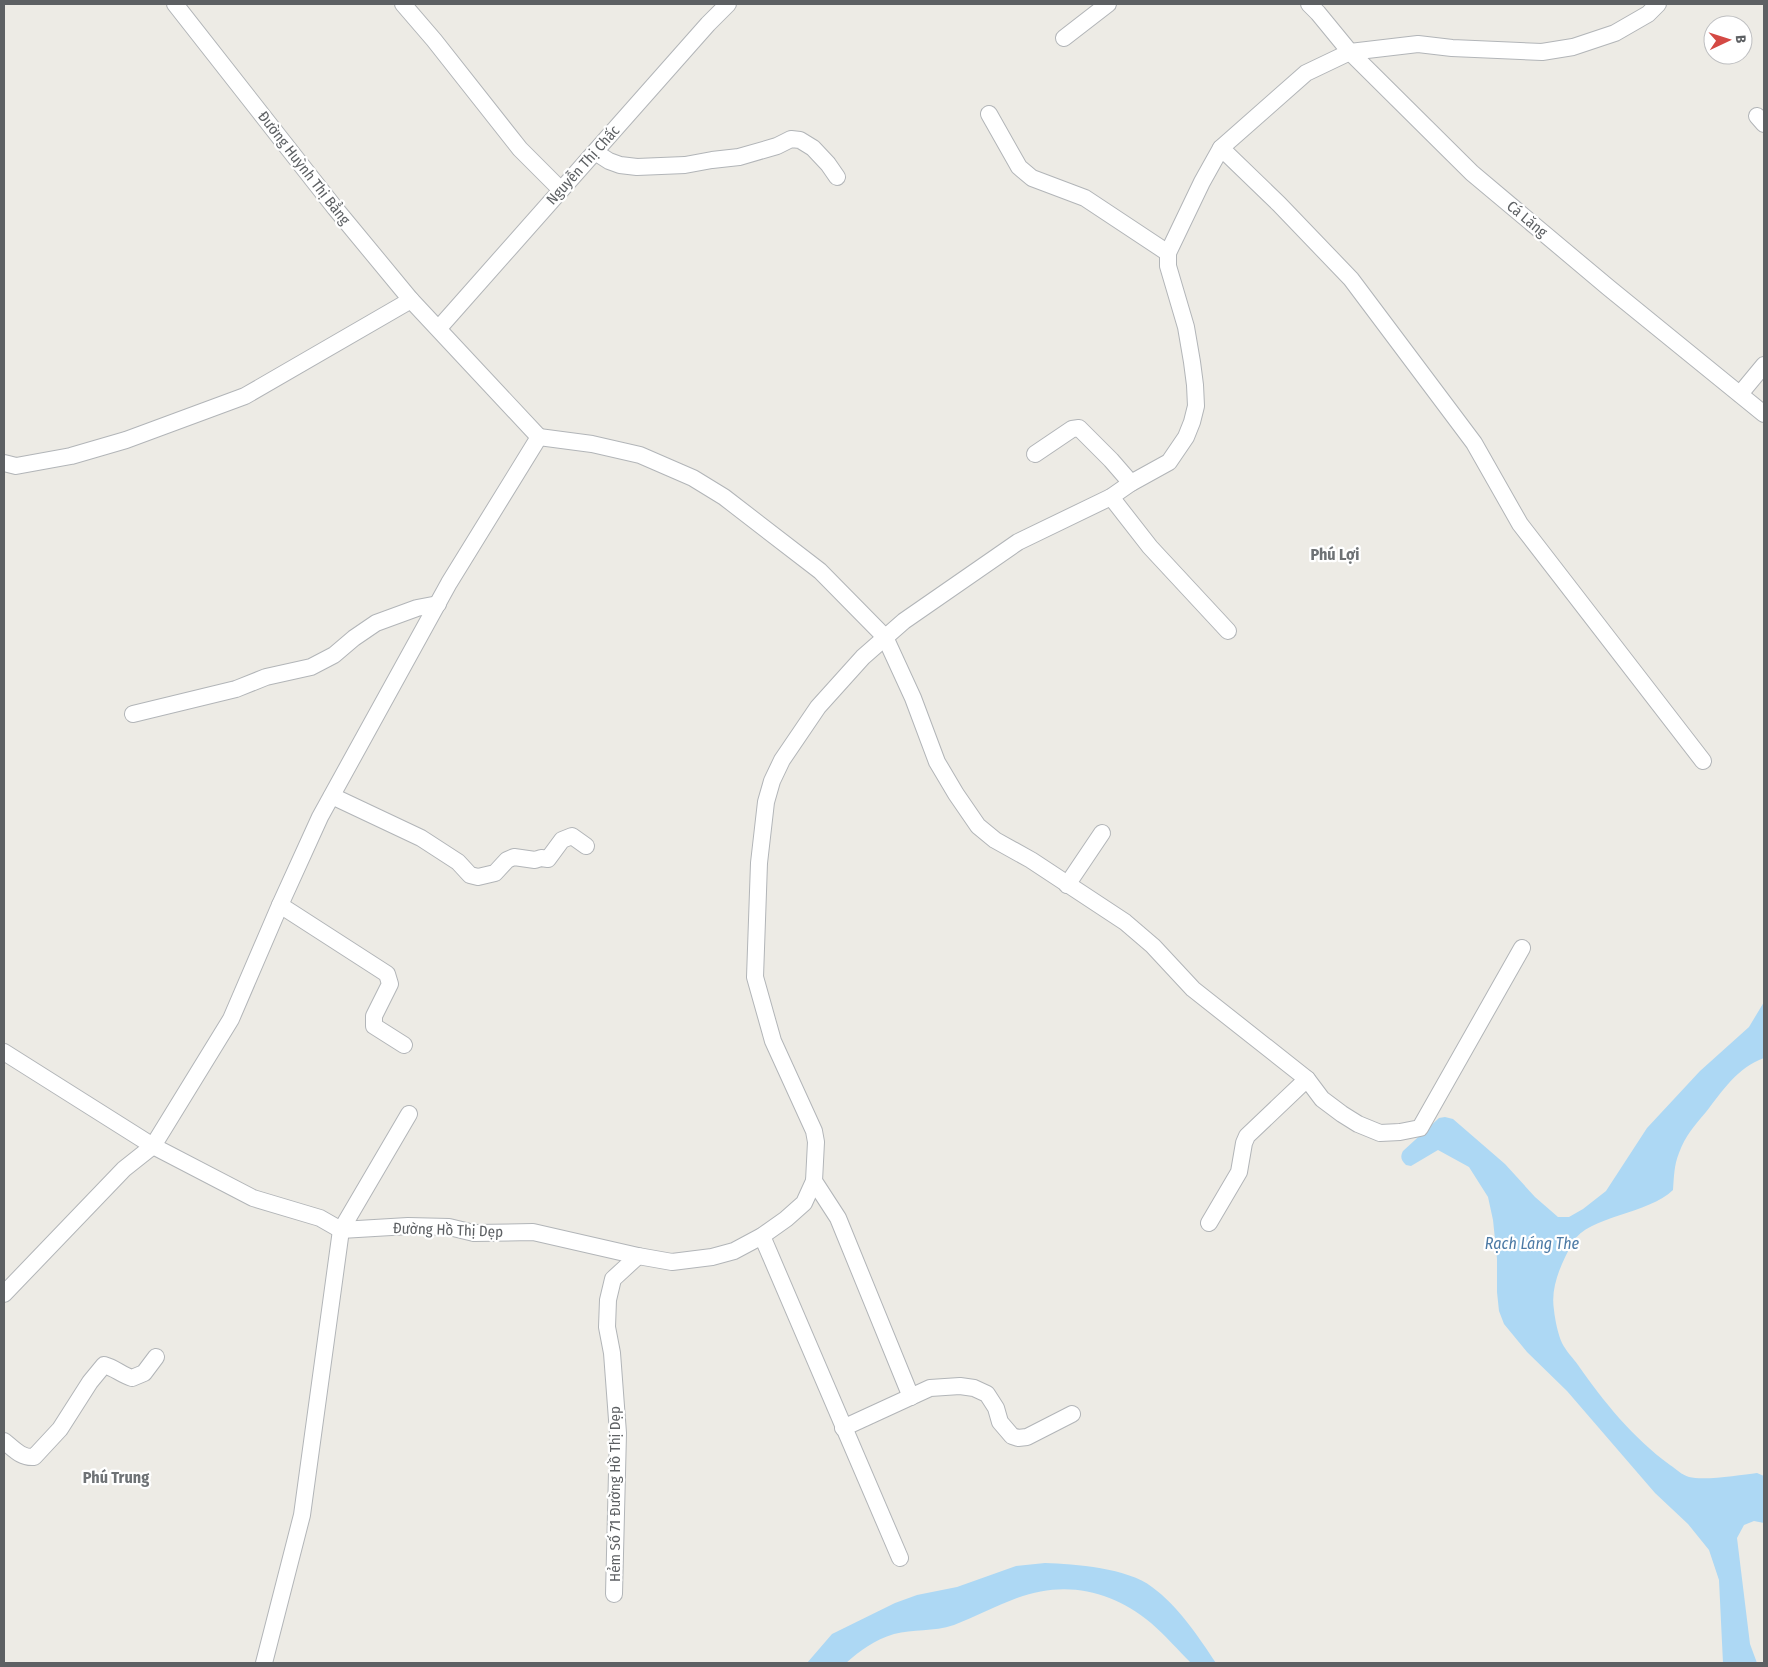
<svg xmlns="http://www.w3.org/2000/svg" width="1768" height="1667" font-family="'Fira Sans Condensed',sans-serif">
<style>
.water{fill:#add8f4}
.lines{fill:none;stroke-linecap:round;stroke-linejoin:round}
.minor-casing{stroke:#b2b5b8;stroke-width:18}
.minor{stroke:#fff;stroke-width:16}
.labels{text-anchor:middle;stroke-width:4.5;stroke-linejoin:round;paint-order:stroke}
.street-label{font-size:15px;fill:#5d6063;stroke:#fff}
.neighbourhood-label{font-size:16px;font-weight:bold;fill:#6e7275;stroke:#fff}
.water-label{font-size:16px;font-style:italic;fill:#4c7aa5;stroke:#fff}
</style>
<rect width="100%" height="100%" fill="#edebe5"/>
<g class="water">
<path d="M1764 1002V1058C1737 1068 1723 1090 1706 1112 1695 1125 1685 1136 1679 1153 1674 1165 1674 1177 1673 1190 1649 1214 1588 1216 1573 1242 1562 1262 1550 1286 1554 1310 1555 1320 1558 1334 1562 1343 1566 1351 1573 1358 1578 1365 1603 1401 1633 1438 1670 1465 1676 1469 1682 1475 1689 1477 1704 1481 1741 1475 1757 1473L1764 1476V1523L1754 1521 1744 1525 1737 1538 1750 1644 1757 1663H1723L1719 1580 1709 1550 1688 1524 1655 1493 1567 1391 1527 1352 1504 1324 1499 1311 1497 1292V1259L1493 1220 1488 1197 1469 1167 1438 1150 1411 1166 1406 1165C1401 1160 1400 1157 1403 1151L1439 1118 1445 1117 1453 1119 1505 1164 1535 1197 1558 1217H1569L1583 1209 1606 1191 1647 1128 1700 1071 1749 1027Z"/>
<path d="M1045 1563C1075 1564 1128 1568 1152 1587 1178 1606 1198 1636 1216 1663H1191C1178 1650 1165 1635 1151 1623 1112 1590 1065 1580 1017 1598 995 1606 975 1617 954 1625 933 1632 913 1629 894 1634 874 1640 861 1650 846 1663H807L832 1634 895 1603 917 1595 957 1587 1016 1566Z"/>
</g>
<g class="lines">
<defs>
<g id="minor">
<polyline points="403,4 434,40 520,149 561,190"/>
<polyline points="1309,4 1318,13 1350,52 1472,173 1609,288 1764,414"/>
<polyline points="1064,38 1108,4"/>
<polyline points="989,114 1019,167 1032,178 1085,198 1168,253"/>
<polyline points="1757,116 1764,124"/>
<polyline points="1221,148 1279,204 1351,279 1474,443 1520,524 1703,761"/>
<polyline points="595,152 609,161 620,165 637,167 685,165 712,160 739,157 777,146 791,139 800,140 813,148 828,164 837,177"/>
<polyline points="439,328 708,24 728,4"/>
<polyline points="1740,394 1764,365"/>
<polyline points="539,437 592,444 640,455 693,478 724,497 820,571 885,637 913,698 937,762 956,794 978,826 995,840 1031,860 1125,922 1153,946 1193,989 1307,1079 1322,1099 1342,1114 1358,1124 1380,1133 1400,1132 1420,1128 1522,948"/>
<polyline points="1035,454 1072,429 1079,428 1111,460 1131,483"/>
<polyline points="4,463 16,466 71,456 126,440 245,396 411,300"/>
<polyline points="1111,497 1150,547 1228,631"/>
<polyline points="133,714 236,689 266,677 311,667 334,655 354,638 376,623 417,608 438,604"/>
<polyline points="332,796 421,838 458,862 470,875 478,877 495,873 507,860 514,857 535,860 541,858 548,859 562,840 572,836 586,846"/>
<polyline points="1067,885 1102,833"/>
<polyline points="280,905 387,974 390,984 374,1016 374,1026 404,1045"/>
<polyline points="4,1052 153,1146 253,1198 320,1218 341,1230 408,1226 449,1227 474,1233 533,1232 638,1256 672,1262 712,1257 734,1251 762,1236 786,1219 804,1203 814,1181"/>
<polyline points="1209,1223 1239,1172 1244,1143 1247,1136 1307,1079"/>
<polyline points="762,1236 900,1558"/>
<polyline points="4,1294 124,1169 153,1146 231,1019 280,905 320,817 449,583 539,437 411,300 335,208 175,4"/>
<polyline points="911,1397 838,1218 814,1181 816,1142 814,1131 773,1041 755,977 759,863 766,802 772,781 782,760 818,707 863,657 904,621 1018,542 1111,497 1131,483 1169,462 1186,437 1192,422 1196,406 1195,385 1192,362 1186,327 1168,266 1168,253 1202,182 1221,148 1306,73 1350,52 1418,44 1452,48 1542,52 1573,47 1615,33 1648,14 1658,4"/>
<polyline points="843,1428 930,1388 960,1386 974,1388 987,1394 996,1408 1000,1422 1012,1436 1018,1438 1027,1437 1072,1414"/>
<path d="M4 1441C14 1449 21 1458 34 1457L60 1429 90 1382 104 1365C115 1368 122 1375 132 1378L144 1373 156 1357"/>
<polyline points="614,1594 618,1433 612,1353 607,1327 608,1300 613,1279 638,1256"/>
<polyline points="264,1663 302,1515 341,1230 409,1114"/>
</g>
</defs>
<use href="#minor" class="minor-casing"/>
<use href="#minor" class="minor"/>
</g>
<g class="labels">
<g class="street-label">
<text transform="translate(583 165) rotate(-48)" y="5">Nguyễn Thị Chấc</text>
<text transform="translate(304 168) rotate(52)" y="5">Đường Huỳnh Thị Bẳng</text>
<text transform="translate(1527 219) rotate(40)" y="5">Cá Lăng</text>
<text transform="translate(448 1230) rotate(2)" y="5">Đường Hồ Thị Dẹp</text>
<text transform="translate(615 1494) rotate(-90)" y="5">Hẻm Số 71 Đường Hồ Thị Dẹp</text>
</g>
<g class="neighbourhood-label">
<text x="1335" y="560">Phú Lợi</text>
<text x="116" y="1483">Phú Trung</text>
</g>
<g class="water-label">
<text x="1532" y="1249">Rạch Láng The</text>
</g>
</g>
<rect width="1768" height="1667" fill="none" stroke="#5d6063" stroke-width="10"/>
<g transform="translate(1728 40) rotate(86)"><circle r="24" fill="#ffffff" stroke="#bebfc1"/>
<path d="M0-4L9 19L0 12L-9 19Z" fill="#d44944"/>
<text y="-8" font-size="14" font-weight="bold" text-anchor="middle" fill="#5d6063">B</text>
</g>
</svg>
